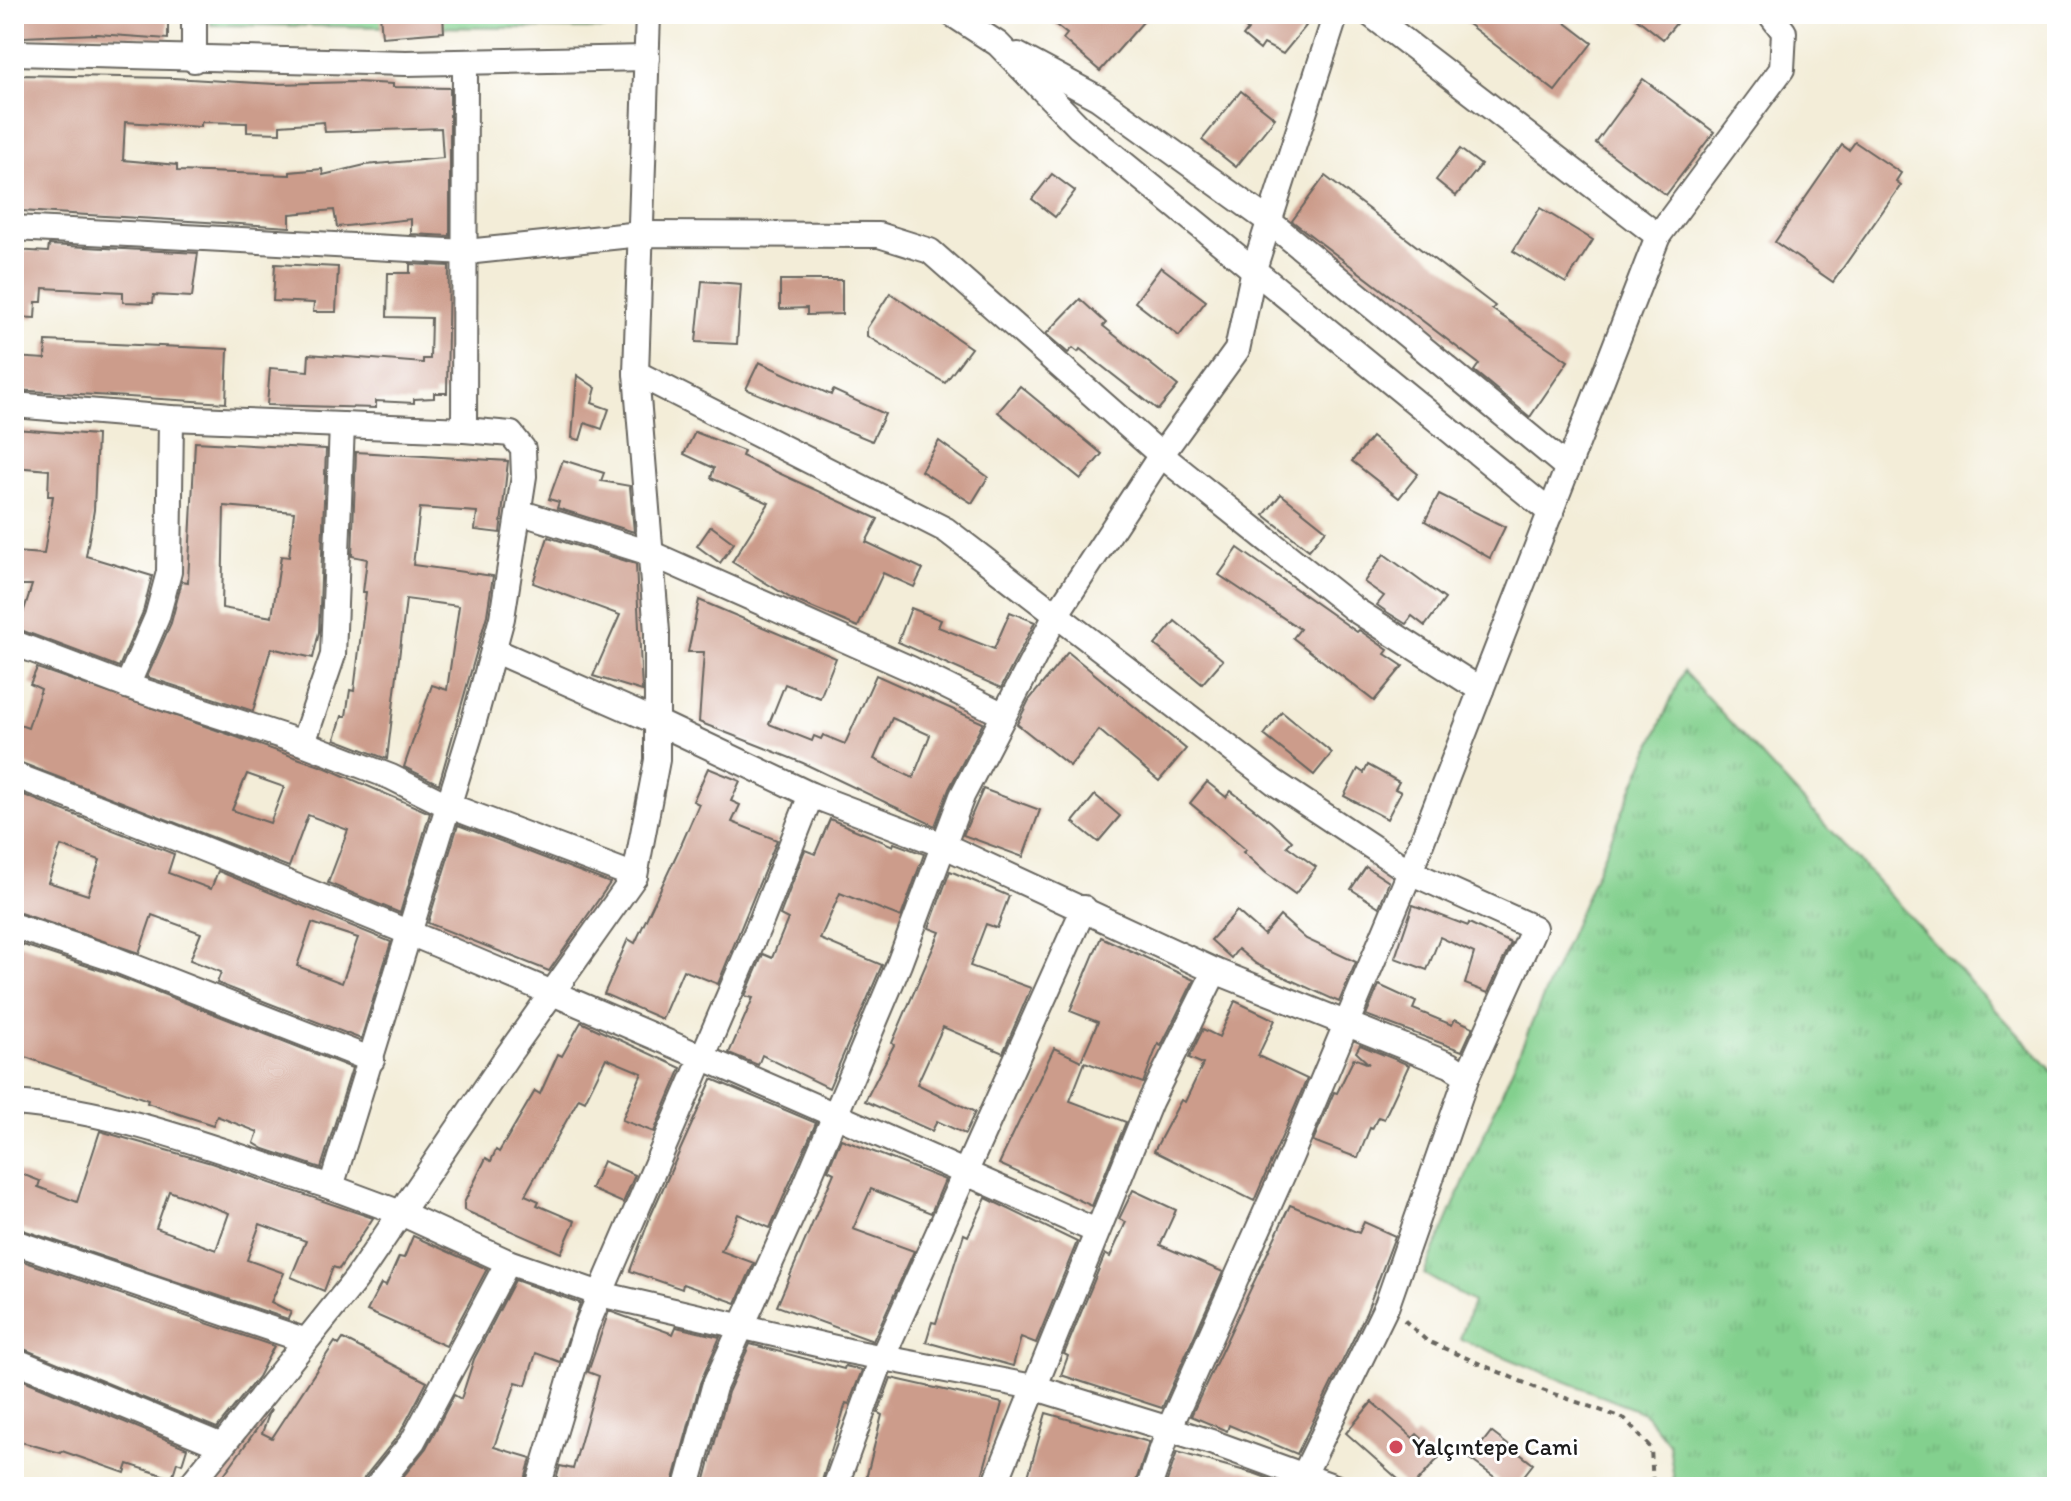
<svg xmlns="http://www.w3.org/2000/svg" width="2071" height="1501" font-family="Itim,sans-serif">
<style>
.grass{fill:url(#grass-tufts);stroke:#507655;stroke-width:2}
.building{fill:#cc9c8b;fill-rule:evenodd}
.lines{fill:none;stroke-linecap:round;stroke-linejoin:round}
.minor-casing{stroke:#67655e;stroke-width:28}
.path{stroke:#67655e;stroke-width:4;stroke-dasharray:6 6;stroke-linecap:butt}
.minor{stroke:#fff;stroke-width:24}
.poi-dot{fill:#d1495b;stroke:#fff;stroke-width:3}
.labels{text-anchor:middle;stroke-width:6;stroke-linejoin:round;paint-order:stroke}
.poi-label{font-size:24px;fill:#1c1c1c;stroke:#fff;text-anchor:start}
</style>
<defs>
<pattern id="grass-tufts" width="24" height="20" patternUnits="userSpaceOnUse" patternTransform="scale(2)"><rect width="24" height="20" fill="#83d08e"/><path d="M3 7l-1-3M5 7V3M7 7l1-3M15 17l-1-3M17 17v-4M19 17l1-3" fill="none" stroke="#71b27a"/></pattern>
</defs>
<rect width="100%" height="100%" fill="#fff"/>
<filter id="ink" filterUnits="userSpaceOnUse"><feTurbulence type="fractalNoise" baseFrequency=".0125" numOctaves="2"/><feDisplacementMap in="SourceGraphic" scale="16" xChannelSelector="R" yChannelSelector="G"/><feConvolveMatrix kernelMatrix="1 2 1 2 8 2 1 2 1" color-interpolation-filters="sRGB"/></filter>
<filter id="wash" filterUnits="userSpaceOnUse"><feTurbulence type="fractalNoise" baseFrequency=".006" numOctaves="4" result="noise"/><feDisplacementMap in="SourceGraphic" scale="32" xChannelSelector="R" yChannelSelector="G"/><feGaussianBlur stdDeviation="1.8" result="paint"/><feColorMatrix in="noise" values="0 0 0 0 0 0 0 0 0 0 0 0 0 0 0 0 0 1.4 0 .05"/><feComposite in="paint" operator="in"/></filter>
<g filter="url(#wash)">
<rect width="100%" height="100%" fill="#f3edd8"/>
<g class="grass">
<polygon points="211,14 622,14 611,29 211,25"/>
<polygon points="1683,671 2057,1076 2057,1487 1675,1487 1669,1444 1644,1413 1460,1339 1473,1302 1424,1274"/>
</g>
<g id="blocks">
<g class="building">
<polygon points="23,14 168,14 168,39 97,34 23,37"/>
<polygon points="380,14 443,14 444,32 382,37"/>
<polygon points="1042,14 1150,14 1100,71 1063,39 1067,34"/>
<polygon points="1228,14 1291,14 1306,26 1283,54 1264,44 1260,50 1243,36 1248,30"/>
<polygon points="1455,14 1554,14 1592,43 1555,91"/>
<polygon points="1631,14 1684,14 1663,39"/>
<path d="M20 75 173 78 275 84 355 82 393 84V87L450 88V236L411 234V219L337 227 334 210 290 214V227L21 211ZM125 122 201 127V122L247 123V132L280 133V125L324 122 325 132 441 128 443 158 365 165 323 175 322 169 290 172V175L177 171V165L123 160Z"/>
<polygon points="1643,79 1714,132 1666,195 1596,143"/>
<polygon points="1241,91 1275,118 1236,167 1202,140"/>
<polygon points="1855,142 1901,173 1896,181 1901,185 1833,282 1775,242 1842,145 1849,150"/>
<polygon points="1460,149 1481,165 1456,196 1436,180"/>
<polygon points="1052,174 1075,191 1055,217 1032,199"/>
<polygon points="1325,176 1495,306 1492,309 1568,361 1530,417 1474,371 1479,364 1292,221"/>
<polygon points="1540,208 1593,240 1566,283 1513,251"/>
<polygon points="49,245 198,253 192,297 154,295 153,303 123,302 123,292 43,288 42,302 36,302 35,318 14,317 14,250 48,252"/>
<polygon points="275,264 338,267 336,312 313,312 314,303 273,301"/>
<polygon points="410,264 449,266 447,393 434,393 434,398 414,399 414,403 376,401 376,408 267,405 270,368 308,371 309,354 423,363 423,359 430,359 431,318 387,317 388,273 410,273"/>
<polygon points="1161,267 1206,301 1179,336 1135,302"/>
<polygon points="780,280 842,280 842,314 807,315 807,308 780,309"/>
<polygon points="702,281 741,284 737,344 696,342"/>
<polygon points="890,293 971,348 945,383 867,336 867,328"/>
<polygon points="1080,299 1106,323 1103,326 1178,386 1158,410 1080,349 1078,352 1073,348 1068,353 1046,334"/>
<polygon points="46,341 228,349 226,403 14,390 14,357 45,359"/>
<polygon points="759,362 831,395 833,390 885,414 872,441 746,389"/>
<polygon points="577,375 596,388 592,403 609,409 602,429 585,423 580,440 572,438"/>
<polygon points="1020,386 1102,454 1081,479 998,412"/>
<polygon points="14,429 97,435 94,510 86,556 152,576 143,612 119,667 18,629 32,585 14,585 14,552 44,554 53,496 48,496 49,470 14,467"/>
<polygon points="695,432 744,451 742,456 878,519 866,542 923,569 914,587 883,573 858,627 792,599 732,562 769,503 711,478 714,468 684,454"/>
<polygon points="1372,437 1418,474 1399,498 1352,461"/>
<polygon points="939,441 988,477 972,503 921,471"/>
<path d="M195 442 326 449 319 632 313 658 271 648 253 711 147 677 171 623 182 581 188 582ZM224 506 294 512 289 557 281 556 272 617 222 608Z"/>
<polygon points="356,452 508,461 500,533 475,530 477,512 420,508 413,565 493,576 487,615 439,784 404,767 432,685 447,690 459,606 406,599 387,759 335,739 342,716 346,716 350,690 354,691 366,592 363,592 367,559 352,556"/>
<polygon points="563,460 604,473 601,481 630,486 634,532 557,508 559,502 549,499"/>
<polygon points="1281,494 1326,530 1309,550 1264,515"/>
<polygon points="1439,494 1505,527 1490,558 1425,521"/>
<polygon points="711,526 734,543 720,563 697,546"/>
<polygon points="548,537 636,564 642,691 593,676 620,615 533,583"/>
<polygon points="1238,548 1357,632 1359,630 1388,650 1385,654 1403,666 1374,701 1293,638 1300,629 1219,575"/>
<polygon points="1384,554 1445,599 1425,626 1412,616 1406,624 1387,612 1377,605 1384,596 1364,582"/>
<path d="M699 600 836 658 820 698 785 684 769 724 812 741 814 736 821 739 823 735 845 744 876 675 983 723 949 789 935 826 803 763 699 722 704 652H688ZM892 718 930 735 913 778 874 759Z"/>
<polygon points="911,608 941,620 938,627 994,649 1010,612 1035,622 1001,688 898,642"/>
<polygon points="1175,621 1223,660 1202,684 1155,645"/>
<polygon points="1068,652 1186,749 1159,781 1099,730 1070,766 1017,724 1029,700"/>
<path d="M37 668 326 768 430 813 400 913 328 883 348 830 308 815 289 867 14 760V723L28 728 41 689 30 684ZM247 774 284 787 270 823 232 810Z"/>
<polygon points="1282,712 1332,753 1314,775 1264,735"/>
<polygon points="1368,765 1399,782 1395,789 1401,792 1387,819 1344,796 1358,769 1364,773"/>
<polygon points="708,768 740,781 731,801 740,805 732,822 777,840 718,984 683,970 662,1019 604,994 628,939 635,943 682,843 699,804 693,801"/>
<polygon points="1207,782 1226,797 1231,791 1271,822 1292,841 1287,846 1316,867 1295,894 1266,873 1243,852 1246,850 1190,803"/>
<polygon points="983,789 1040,810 1023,857 963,835"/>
<path d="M14 791 174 854 168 873 211 889 218 871 391 942 361 1039 217 983 221 972 190 960 201 933 152 915 139 953 14 911ZM61 846 100 860 88 895 48 882ZM312 923 358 938 342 983 297 966Z"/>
<polygon points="1095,795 1120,816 1098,842 1073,822"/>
<polygon points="830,819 893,846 894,843 924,854 901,917 840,893 820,939 882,965 829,1088 762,1055 758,1065 729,1053 753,998 745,996 763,954 772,958 788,919 780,915 805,850 815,854"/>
<polygon points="458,825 610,883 549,971 428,923"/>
<polygon points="1366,867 1389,882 1379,907 1351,889"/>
<polygon points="950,871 1009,896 997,928 986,924 970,966 1031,988 1003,1053 943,1027 917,1084 975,1112 965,1134 937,1121 932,1131 865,1101 894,1045 892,1043 940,932 929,928"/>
<polygon points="1413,905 1468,926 1469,923 1511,943 1488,993 1465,984 1474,953 1440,937 1427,970 1395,958"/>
<polygon points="1237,911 1264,935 1280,916 1306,939 1356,962 1339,1002 1256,964 1238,949 1231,958 1211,940"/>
<polygon points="1101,937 1194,980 1161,1046 1158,1044 1143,1083 1085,1062 1070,1101 1126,1122 1092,1206 999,1164 1054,1048 1081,1061 1098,1022 1070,1011"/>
<polygon points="14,942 109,973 352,1068 321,1168 264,1149 254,1143 258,1132 217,1116 213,1125 179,1114 147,1103 148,1100 14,1053"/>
<polygon points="1379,985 1416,1002 1413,1009 1452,1025 1455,1019 1473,1027 1462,1051 1366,1015"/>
<polygon points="1235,1001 1275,1020 1258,1056 1307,1079 1254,1201 1154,1151 1181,1100 1185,1102 1203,1064 1189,1058 1203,1029 1219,1037"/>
<polygon points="581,1022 681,1068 654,1132 622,1120 642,1073 606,1058 585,1101 579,1098 525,1195 539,1201 537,1205 575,1221 561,1253 464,1210 464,1203 486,1158 491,1161 496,1150 499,1152 535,1091 540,1094 558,1054 562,1056"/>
<polygon points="1360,1045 1409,1065 1384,1119 1378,1117 1372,1129 1370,1128 1358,1158 1313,1141 1334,1092 1337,1093 1354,1058 1369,1064 1356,1052"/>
<polygon points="712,1079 816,1123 770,1228 738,1214 721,1251 754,1263 736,1303 683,1284 682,1289 630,1271 651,1215"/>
<path d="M100 1131 211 1163 373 1218 339 1269 333 1267 324 1291 291 1277 306 1241 260 1224 247 1260 284 1273 271 1302 291 1312 288 1319 14 1227V1171L40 1181 38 1187 77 1202ZM169 1191 229 1213 216 1250 156 1228Z"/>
<polygon points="841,1139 945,1180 931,1213 871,1189 853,1229 914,1251 873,1341 777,1306 834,1173 828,1170"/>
<polygon points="603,1161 635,1175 623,1203 591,1189"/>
<polygon points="1133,1190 1176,1210 1160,1245 1223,1272 1162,1408 1061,1375 1068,1356 1064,1354 1105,1254 1110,1257 1126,1222 1119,1219"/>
<polygon points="986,1198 1077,1242 1036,1343 1021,1337 1013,1366 926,1342 932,1322 936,1323 964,1234 968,1236"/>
<polygon points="1290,1205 1359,1233 1364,1222 1395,1236 1366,1313 1297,1454 1229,1425 1227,1431 1191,1416"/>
<polygon points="413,1236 487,1269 446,1346 367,1311 381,1284 386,1286 399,1257 404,1258"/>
<polygon points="14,1258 274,1346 258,1377 217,1428 14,1345"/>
<polygon points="515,1280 580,1303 560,1362 536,1353 526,1385 516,1382 494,1447 531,1458 523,1487 395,1487 426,1448 454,1395 461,1399 474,1359"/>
<polygon points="609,1311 673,1334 676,1327 720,1337 700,1383 672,1487 554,1487 560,1466 573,1469 599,1376 588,1372"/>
<polygon points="343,1339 427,1382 400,1433 364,1478 361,1487 215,1487 271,1409 262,1433 272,1438 335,1342 339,1345"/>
<polygon points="750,1344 844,1369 845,1366 862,1370 849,1404 846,1403 820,1487 703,1487 728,1392"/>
<polygon points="14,1376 187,1448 182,1464 177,1462 172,1478 128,1464 125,1473 62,1451 61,1453 14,1440"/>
<polygon points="891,1378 1002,1403 979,1487 864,1487 882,1415 878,1413"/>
<polygon points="1372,1402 1413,1438 1417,1434 1441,1455 1413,1487 1407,1487 1346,1433"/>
<polygon points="1046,1413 1149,1442 1134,1487 1025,1487"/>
<polygon points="1491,1432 1533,1464 1515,1487 1508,1487 1470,1459"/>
<polygon points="1177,1452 1256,1474 1280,1483 1280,1487 1165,1487"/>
</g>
</g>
</g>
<g filter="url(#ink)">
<use href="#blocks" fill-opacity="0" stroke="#67655e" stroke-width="2"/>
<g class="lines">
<defs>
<g id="minor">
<polyline points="194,14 194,60"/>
<polyline points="952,14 998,44 1079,127 1551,513"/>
<polyline points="1370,14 1658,236"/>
<polyline points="14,53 406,63 647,58"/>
<polyline points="1018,55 1098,98 1270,222 1568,468"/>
<polyline points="14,228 466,252 641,234 879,235 930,251 1161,455 1354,609 1481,690"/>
<polyline points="636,373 946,530 1274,782 1410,872 1534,928 1467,1076 1387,1305 1298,1487"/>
<polyline points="14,405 171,418 464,430 511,434 523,449 524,476 502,618 470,735 331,1187 401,1213 508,1262 600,1294 848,1351 1033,1387 1211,1442 1335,1487"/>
<polyline points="464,430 465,63"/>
<polyline points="519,512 650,553 911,669 1004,715"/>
<polyline points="14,643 127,686 303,743 391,777 447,805 635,876"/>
<polyline points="493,650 657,722 811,795 943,845 1215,971 1450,1065 1467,1076"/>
<polyline points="127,686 157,617 169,572 171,418"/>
<polyline points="303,743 333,655 342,425"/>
<path d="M14 775C380 915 739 1071 1096 1231"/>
<polyline points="14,926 114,959 372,1060"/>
<path d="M14 1103C124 1111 227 1154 331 1187"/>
<polyline points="14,1242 304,1340"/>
<polyline points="14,1360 222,1446"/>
<polyline points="189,1487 356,1279 508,1055 635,876 657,760 657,632 636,373 648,14"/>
<polyline points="376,1487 413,1441 508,1262"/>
<polyline points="538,1487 586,1327 762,919 811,795"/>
<polyline points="687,1487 714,1387 801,1196 899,964 962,796 1056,615 1161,455 1237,350 1254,269 1336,14"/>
<polyline points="835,1487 882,1358 1084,908"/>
<polyline points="994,1487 1150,1102 1215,971"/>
<polyline points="1149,1487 1169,1429 1290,1158 1410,872 1658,236 1782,69 1784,32 1770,14"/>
</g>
</defs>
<use href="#minor" class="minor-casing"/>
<polyline class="path" points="1404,1320 1427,1341 1534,1387 1625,1419 1651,1448 1653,1487"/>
<use href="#minor" class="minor"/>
</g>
</g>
<circle class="poi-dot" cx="1396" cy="1447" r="8"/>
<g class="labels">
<g class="poi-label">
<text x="1412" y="1455">Yalçıntepe Cami</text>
</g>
</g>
<rect width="2071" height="1501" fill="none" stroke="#fff" stroke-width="48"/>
</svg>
